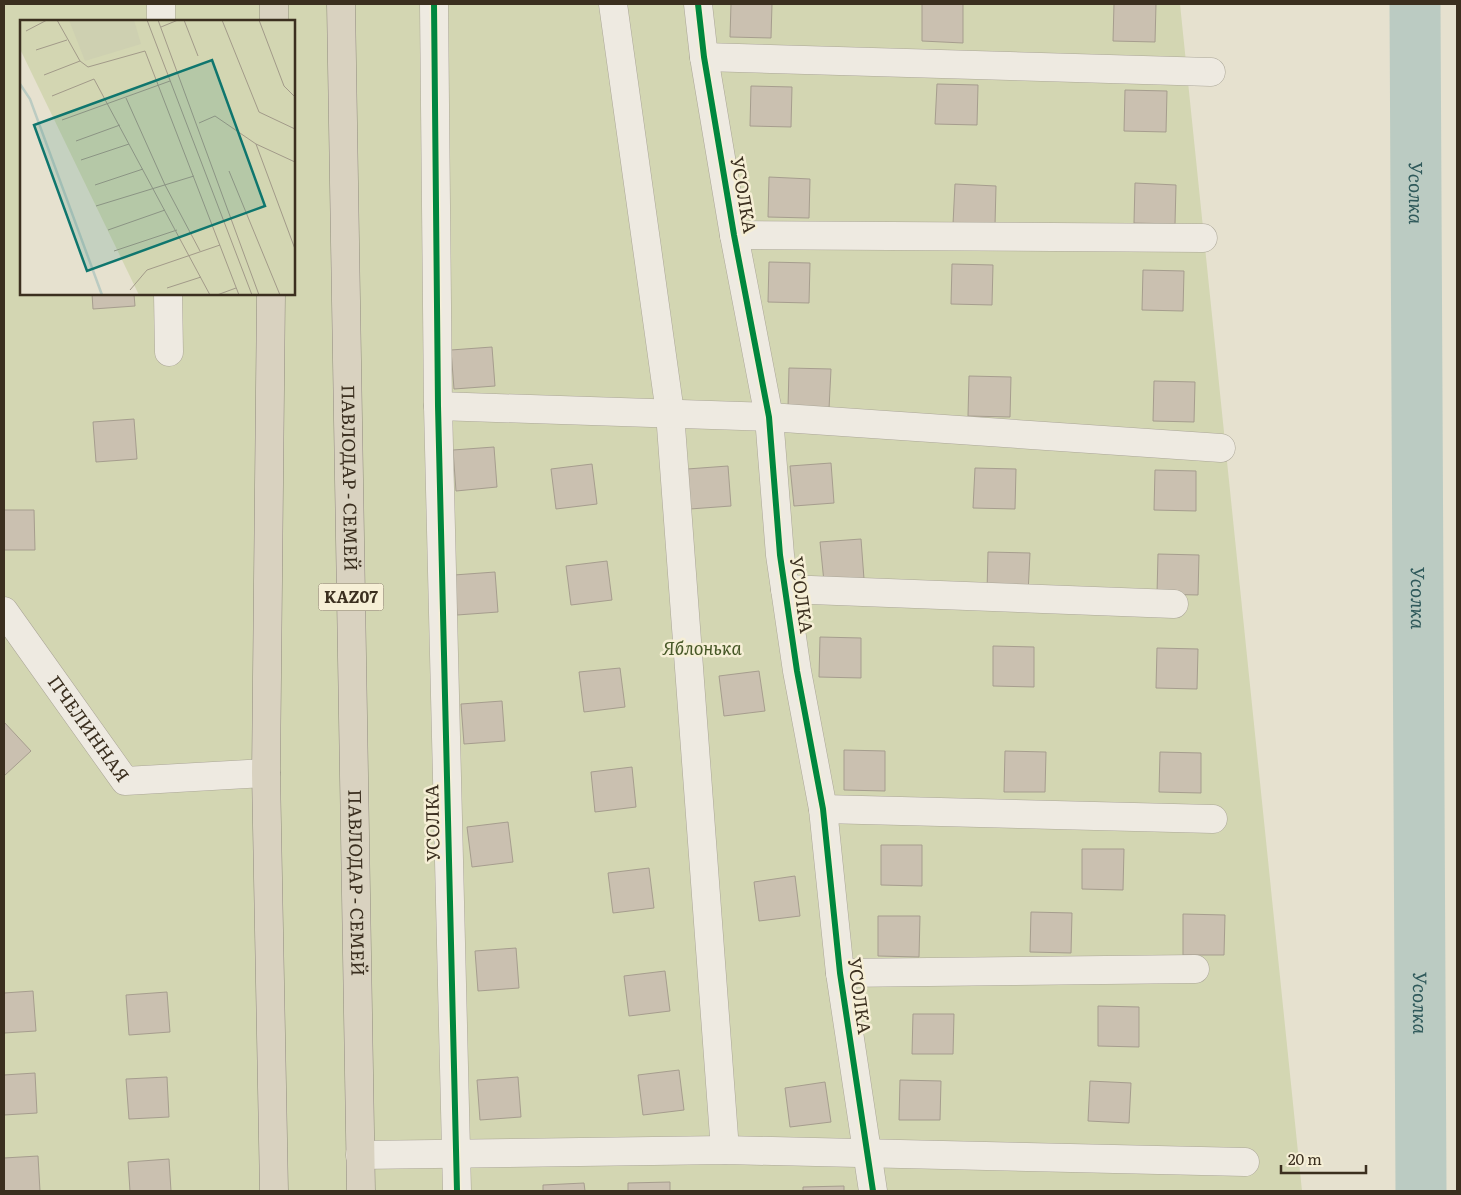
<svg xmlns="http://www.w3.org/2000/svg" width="1461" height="1195" font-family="Literata,serif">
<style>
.green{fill:#d3d6b2;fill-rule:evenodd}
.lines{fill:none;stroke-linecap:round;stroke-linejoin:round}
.river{stroke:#bbcbc2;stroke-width:51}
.building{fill:#cac0b0;stroke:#a69d8e}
.street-casing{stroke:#aba698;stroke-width:29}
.highway-casing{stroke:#918b7f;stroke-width:29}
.street{stroke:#eeeae1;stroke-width:28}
.highway{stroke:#d9d2c0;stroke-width:28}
.cycleway-casing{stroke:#f6efd6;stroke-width:9}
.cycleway{stroke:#00873e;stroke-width:6}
.labels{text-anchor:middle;stroke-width:5;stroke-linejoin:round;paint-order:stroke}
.shield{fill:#f6efd6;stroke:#736956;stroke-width:1}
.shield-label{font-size:16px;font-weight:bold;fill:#3b2f1f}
.street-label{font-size:18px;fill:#3b2f1f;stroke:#f6efd6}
.park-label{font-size:18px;font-style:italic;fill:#465726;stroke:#f6efd6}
.water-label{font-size:19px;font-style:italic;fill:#2f595a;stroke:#f6efd6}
.inset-river{fill:none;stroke:#bbcbc2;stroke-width:2.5}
.inset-road{fill:none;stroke:#a29a89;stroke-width:1}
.view{fill:#0f766e;fill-opacity:0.15;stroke:#0f766e;stroke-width:2.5}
.inset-edge{fill:none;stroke:#3b2f1f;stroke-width:2.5}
</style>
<rect width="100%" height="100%" fill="#e6e1cf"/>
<path class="green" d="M4 4H1180L1302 1191H4ZM21 21H294V294H21Z"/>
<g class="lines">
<path class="river" id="s1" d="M1415 4 1421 1191"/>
</g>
<g class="building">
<polygon points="731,4 772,4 771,38 730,37"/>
<polygon points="922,4 963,4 963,43 922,41"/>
<polygon points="1114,4 1156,4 1155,42 1113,41"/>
<polygon points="937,84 978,85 977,125 935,124"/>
<polygon points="751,86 792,87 791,127 750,126"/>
<polygon points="1125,90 1167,91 1166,132 1124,131"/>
<polygon points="769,177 810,179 809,218 768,217"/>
<polygon points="1135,183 1176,185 1175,224 1134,223"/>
<polygon points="955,184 996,186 995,225 953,224"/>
<polygon points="769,262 810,263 809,303 768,302"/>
<polygon points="952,264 993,265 992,305 951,304"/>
<polygon points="1143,270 1184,271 1183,311 1142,310"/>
<polygon points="92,294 134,294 135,306 93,309"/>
<polygon points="492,347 495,386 454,389 451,350"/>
<polygon points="789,368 831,369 829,409 788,408"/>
<polygon points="969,376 1011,377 1010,417 968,416"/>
<polygon points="1154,381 1195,382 1194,422 1153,421"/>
<polygon points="134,419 137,459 96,462 93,422"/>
<polygon points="494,447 497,487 456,491 453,450"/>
<polygon points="831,463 834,503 794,506 790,466"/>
<polygon points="592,464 597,504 556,509 551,469"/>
<polygon points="728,466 731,506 690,509 687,469"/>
<polygon points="975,468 1016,469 1015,509 973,508"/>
<polygon points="1155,470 1196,471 1196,511 1154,510"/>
<polygon points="4,510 34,510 35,550 4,550"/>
<polygon points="861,539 864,579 824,582 820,542"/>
<polygon points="988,552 1030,553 1028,594 987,592"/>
<polygon points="1158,554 1199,555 1198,595 1157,594"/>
<polygon points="607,561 612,600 571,605 566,566"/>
<polygon points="495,572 498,612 457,615 454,575"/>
<polygon points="820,637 861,638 861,678 819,677"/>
<polygon points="993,646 1034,647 1034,687 993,686"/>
<polygon points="1157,648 1198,649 1197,689 1156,688"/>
<polygon points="620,668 625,707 584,712 579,672"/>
<polygon points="759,671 765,711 724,716 719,676"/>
<polygon points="502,701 505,741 464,744 461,704"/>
<polygon points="4,722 31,751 4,776"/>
<polygon points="844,750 885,751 885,791 844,790"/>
<polygon points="1005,751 1046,752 1045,792 1004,792"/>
<polygon points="1160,752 1201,753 1201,793 1159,792"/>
<polygon points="632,767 636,807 595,812 591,772"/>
<polygon points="508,822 513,862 472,867 467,827"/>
<polygon points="881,845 922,845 922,886 881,885"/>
<polygon points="1082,849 1124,849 1123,890 1082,889"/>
<polygon points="649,868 654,908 613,913 608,873"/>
<polygon points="795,876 800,916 759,921 754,882"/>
<polygon points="1031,912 1072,913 1071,953 1030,952"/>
<polygon points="1183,914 1225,915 1224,955 1183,955"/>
<polygon points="878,916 920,916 919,957 878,956"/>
<polygon points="516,948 519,988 478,991 475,951"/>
<polygon points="665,971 670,1011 629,1016 624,976"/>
<polygon points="33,991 36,1031 4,1033 4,993"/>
<polygon points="167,992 170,1032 129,1035 126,995"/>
<polygon points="1098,1006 1139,1007 1139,1047 1098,1046"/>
<polygon points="913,1014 954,1014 953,1054 912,1054"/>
<polygon points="679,1070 684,1110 643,1115 638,1075"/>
<polygon points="35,1073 37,1113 4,1115 4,1075"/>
<polygon points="167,1077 169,1117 129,1119 126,1079"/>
<polygon points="518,1077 521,1117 480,1120 477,1080"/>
<polygon points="900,1080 941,1081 940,1120 899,1120"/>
<polygon points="1090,1081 1131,1083 1129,1123 1088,1121"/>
<polygon points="825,1082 831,1122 790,1127 785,1088"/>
<polygon points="38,1156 40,1191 4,1191 4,1158"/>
<polygon points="169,1159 171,1191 130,1191 128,1162"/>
<polygon points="670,1182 670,1191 628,1191 628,1183"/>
<polygon points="584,1183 585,1191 543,1191 543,1185"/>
<polygon points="844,1186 844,1191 803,1191 803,1187"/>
</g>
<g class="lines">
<defs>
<g id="street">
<polyline points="161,4 161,21"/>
<polyline points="434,4 438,406 457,1191"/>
<polyline points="613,4 670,413 725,1150"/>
<polyline points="698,4 704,57 734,235 769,417 780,555 797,671 823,809 840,973 873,1191"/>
<polyline points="704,57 1211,72"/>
<polyline points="734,235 1203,238"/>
<polyline points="168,294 169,352"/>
<polyline points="438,406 769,417 1221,448"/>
<polyline points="785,589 1174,604"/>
<path id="s2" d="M4 611 125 781 266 773"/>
<polyline points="823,809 1213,819"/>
<polyline points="840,973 1195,969"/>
<polyline points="360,1155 725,1150 1245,1162"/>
</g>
<g id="highway">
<path id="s3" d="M341 4 361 1191"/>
<polyline points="274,21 274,4"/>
<polyline points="271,294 266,773 274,1191"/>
</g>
</defs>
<use href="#street" class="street-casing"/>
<use href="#highway" class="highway-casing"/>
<use href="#street" class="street"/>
<use href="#highway" class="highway"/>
<defs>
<g id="cycleway">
<polyline points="434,4 438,406 457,1191"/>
<polyline points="698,4 704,57 734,235 769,417 780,555 797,671 823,809 840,973 873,1191"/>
</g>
</defs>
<use href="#cycleway" class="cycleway-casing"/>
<use href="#cycleway" class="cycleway"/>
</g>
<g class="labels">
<rect class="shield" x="318.5" y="583.5" width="65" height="27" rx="4"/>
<g class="shield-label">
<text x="351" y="603">KAZ07</text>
</g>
<g class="street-label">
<text transform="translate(743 195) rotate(80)" y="6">УСОЛКА</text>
<text dy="6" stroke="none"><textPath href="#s3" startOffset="474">ПАВЛОДАР - СЕМЕЙ</textPath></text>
<text transform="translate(801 595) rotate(82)" y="6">УСОЛКА</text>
<text dy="6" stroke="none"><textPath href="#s2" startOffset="145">ПЧЕЛИННАЯ</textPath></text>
<text transform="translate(433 823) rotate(-91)" y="6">УСОЛКА</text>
<text dy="6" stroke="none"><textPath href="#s3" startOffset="879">ПАВЛОДАР - СЕМЕЙ</textPath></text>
<text transform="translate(859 996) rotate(82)" y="6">УСОЛКА</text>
</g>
<g class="park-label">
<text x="702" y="655">Яблонька</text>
</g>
<g class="water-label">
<text dy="7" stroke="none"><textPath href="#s1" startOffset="189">Усолка</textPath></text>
<text dy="7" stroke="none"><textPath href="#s1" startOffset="594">Усолка</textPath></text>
<text dy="7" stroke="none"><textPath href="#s1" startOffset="999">Усолка</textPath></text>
</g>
</g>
<g transform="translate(20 20)">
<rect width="275" height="275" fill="#e6e1cf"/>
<path d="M0 0H275V275H119L0 29Z" fill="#d3d6b2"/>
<path d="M49 0H114L121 24 65 41Z" fill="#ced0b1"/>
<path class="inset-river" d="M0 64 10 79 82 275"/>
<path class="inset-road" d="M37 0 60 41 68 47 125 31 219 275M127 0 232 275M138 0 239 275M164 0 178 36M202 0 239 92 275 109M239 0 264 66 275 77M141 7 158 0M6 11 27 0M16 30 47 20M24 55 60 41M32 76 74 59 190 275M106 78 145 165 180 231M42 100 150 61M179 103 195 96 236 124 275 142M56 121 100 105M236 124 275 229M61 140 109 124M209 151 260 275M75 165 123 149M76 186 174 156M88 210 145 190M94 231 157 210M147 268 181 257M110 270 127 250 200 225M197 275 216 268"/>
<path class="view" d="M192 40 245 186 67 251 14 105Z"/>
<rect width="275" height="275" class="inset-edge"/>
</g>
<rect width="1461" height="1195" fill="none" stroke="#3b2f1f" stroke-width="10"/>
<path d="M1281 1165v8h85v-8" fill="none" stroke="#3b2f1f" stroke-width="2.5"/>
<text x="1288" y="1165" font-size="15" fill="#3b2f1f" stroke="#f6efd6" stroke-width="4" paint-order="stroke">20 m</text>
</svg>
